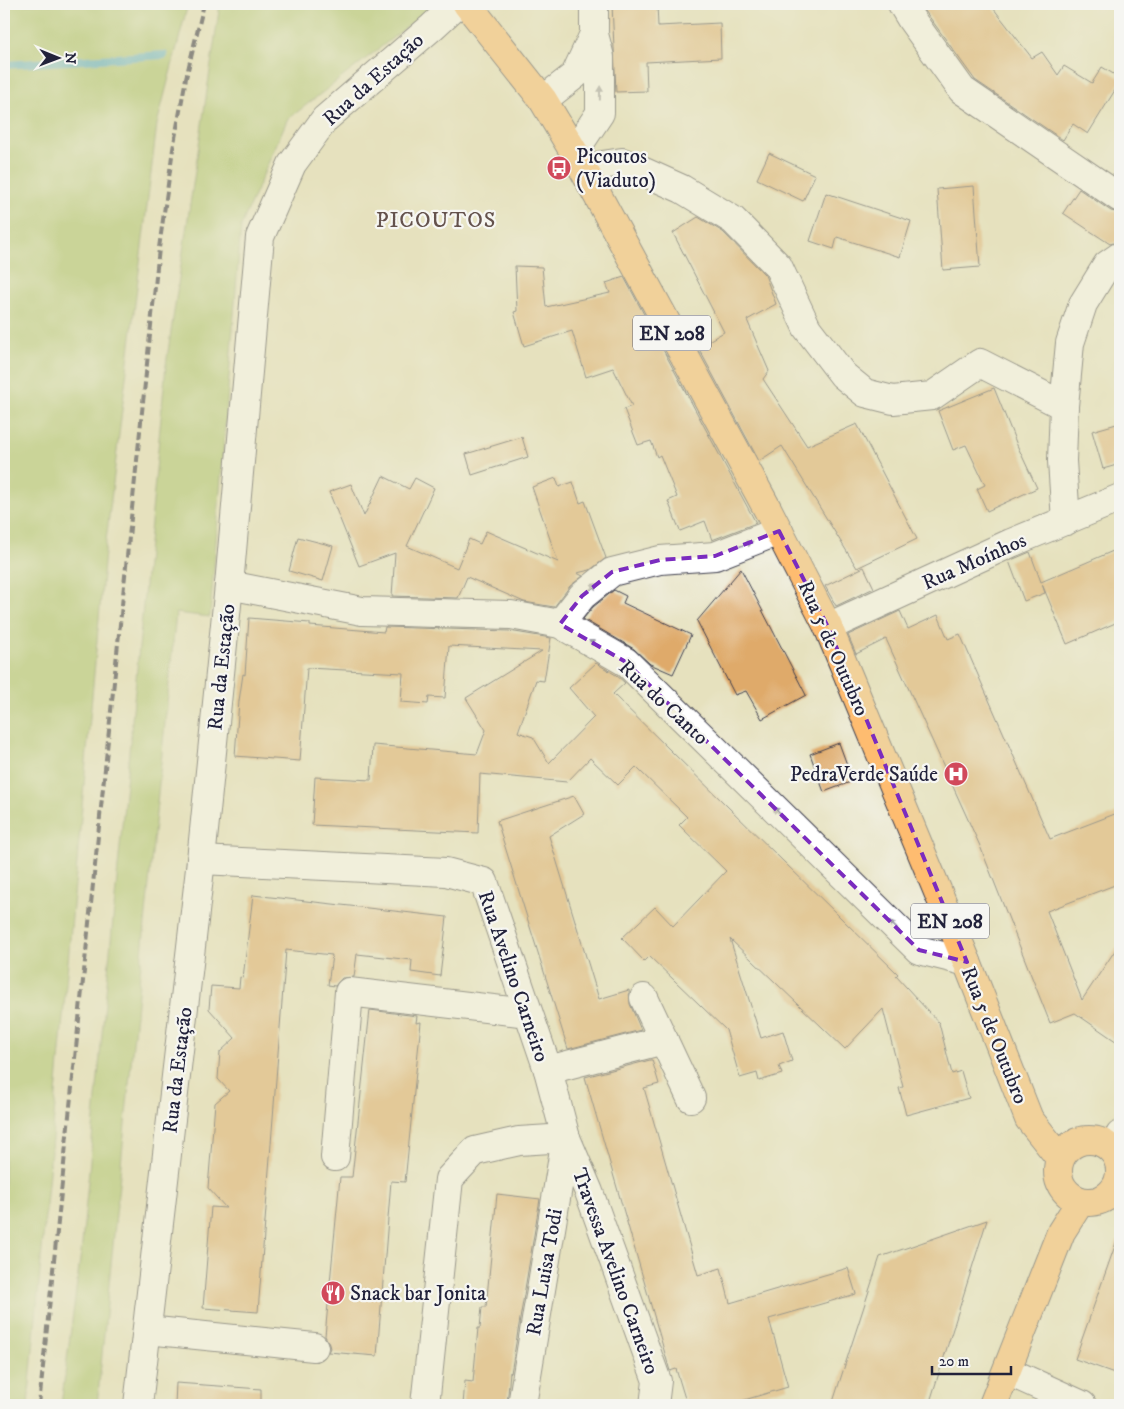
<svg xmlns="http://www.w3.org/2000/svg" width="1124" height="1409" font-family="'IM FELL DW Pica',serif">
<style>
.green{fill:#a8c36a;stroke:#657252}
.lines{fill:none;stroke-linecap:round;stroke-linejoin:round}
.stream{stroke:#4dabcc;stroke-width:8}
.building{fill:#dfaa6b}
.minor-casing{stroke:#3f3f4f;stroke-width:30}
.major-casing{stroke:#3f3f4f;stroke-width:30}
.minor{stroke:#fff;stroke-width:28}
.major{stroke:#febc70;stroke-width:28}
.rail{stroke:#22223b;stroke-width:4;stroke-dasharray:8 4;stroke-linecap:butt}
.oneway{fill:#9c9ca7}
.marked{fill:none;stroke:#7b2cbf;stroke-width:4;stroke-dasharray:10 6;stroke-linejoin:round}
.labels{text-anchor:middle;stroke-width:4.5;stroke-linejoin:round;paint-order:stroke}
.shield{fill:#f6f6f2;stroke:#626272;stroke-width:1}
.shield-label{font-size:20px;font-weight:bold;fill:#22223b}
.street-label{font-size:21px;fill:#22223b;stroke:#f6f6f2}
.poi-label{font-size:21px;fill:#22223b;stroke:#f6f6f2;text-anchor:start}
.neighbourhood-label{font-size:22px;letter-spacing:1px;fill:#64524c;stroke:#f6f6f2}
</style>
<rect width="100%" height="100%" fill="#f6f6f2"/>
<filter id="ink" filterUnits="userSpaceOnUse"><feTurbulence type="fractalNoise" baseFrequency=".02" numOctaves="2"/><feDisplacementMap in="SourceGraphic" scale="10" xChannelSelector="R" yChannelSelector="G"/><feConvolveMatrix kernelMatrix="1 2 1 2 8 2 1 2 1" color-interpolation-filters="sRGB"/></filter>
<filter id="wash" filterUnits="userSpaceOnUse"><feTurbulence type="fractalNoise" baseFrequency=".0096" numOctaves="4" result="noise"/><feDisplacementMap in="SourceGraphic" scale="20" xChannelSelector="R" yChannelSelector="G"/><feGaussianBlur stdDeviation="1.12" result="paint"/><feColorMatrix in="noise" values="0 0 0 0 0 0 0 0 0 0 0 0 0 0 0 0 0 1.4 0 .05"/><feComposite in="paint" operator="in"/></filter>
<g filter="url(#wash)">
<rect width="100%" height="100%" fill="#e6e1be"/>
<g class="green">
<polygon points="4,4 188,4 157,124 106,541 28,1405 4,1405"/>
<polygon points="220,4 426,4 430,9 287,120 241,226 210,617 176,613 97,1405 61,1405 82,1244 166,365"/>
</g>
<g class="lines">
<polyline class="stream" points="4,65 164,55"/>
</g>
<g id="blocks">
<g class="building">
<polygon points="612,4 657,4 658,26 720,23 721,58 646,62 647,91 616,92"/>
<polygon points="920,4 990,4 1032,58 1042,52 1058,75 1064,66 1092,83 1102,67 1120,78 1120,82 1088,134 1073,124 1063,140 975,80"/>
<polygon points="769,153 815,175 803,201 757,179"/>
<polygon points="974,186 980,267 943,270 937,189"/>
<polygon points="1079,189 1111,211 1120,213 1120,241 1110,244 1063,213"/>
<polygon points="826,193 911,221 900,257 837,237 834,249 810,241"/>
<polygon points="698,217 723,232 765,275 776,304 747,320 769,371 763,379 807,446 857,424 917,539 857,568 782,446 759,461 698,347 724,332 673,233"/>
<polygon points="515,266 542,267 546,307 610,293 606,283 624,277 756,523 712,540 705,521 680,531 668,501 677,497 660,455 657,457 651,441 638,445 624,409 632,406 613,368 586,377 572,331 524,346 514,312 517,311"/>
<polygon points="994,388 1017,445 1037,488 987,511 977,489 985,485 966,445 953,450 938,411"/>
<polygon points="1120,423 1120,464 1103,469 1092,431"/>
<polygon points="522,437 528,457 472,475 466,454"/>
<polygon points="383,476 409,489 415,478 434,488 407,546 457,568 469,539 480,544 486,531 558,562 532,487 556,478 559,487 573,482 580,503 585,501 606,558 590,570 577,573 583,576 570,586 554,607 524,602 467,577 458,598 392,596 395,553 359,566 329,492 351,484 364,516"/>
<polygon points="298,537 333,546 323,581 289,571"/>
<polygon points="1120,548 1120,621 1067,644 1042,584 1045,593 1024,601 1009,561 1030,552 1041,582"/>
<polygon points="864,567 874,588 836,606 825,586"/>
<polygon points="741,569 806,695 762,719 746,691 735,695 697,621"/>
<polygon points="614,590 626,596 623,603 691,635 673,674 650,664 634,649 583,619 593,607"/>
<polygon points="900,611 908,629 938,615 948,639 960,634 1050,839 1120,812 1120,883 1047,911 1082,1000 1120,943 1120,1044 1075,1013 1050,1023 980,846 886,639 856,654 848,635"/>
<polygon points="249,618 310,623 310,626 384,632 385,627 509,631 551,638 544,681 536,680 518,732 533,737 549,763 594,717 569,688 596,663 616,675 625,683 613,694 898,974 896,976 939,1023 952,1074 961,1071 969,1098 906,1115 899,1088 903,1087 883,1009 845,1049 730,939 761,1038 783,1031 792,1061 779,1066 782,1074 759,1081 757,1073 740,1078 726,1030 649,956 644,961 622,938 655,907 673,926 726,871 679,825 687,817 636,767 618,785 590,758 567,782 480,774 478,833 312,825 315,777 371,780 373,745 477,754 486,730 466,698 542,651 449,646 445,698 429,697 428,704 401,702 403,673 307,668 300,761 235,756 239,701 243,674 245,675"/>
<polygon points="839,743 853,781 824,792 810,754"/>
<polygon points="574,796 584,814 549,836 599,999 629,990 630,1004 641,1030 568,1049 497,821"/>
<polygon points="253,895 447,917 440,976 411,972 412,960 357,954 354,977 342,978 335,986 328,985 332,955 286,950 258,1312 203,1308 211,1207 226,1208 208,1188 215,1103 229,1091 218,1079 220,1052 235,1038 209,1009 211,986 239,988 240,977 243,978"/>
<polygon points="370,1010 417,1016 416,1023 421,1022 405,1182 391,1181 377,1356 328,1352 330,1348 328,1341 325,1336 340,1177 352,1177"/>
<polygon points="650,1060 652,1060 659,1084 644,1088 698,1275 721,1268 730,1303 848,1268 856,1294 769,1319 788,1387 741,1401 742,1405 687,1405 676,1369 670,1371 585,1077"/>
<polygon points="497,1194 540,1199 511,1373 510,1372 507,1405 463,1405 465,1381 473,1382 478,1328 480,1328 482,1307 486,1307"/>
<polygon points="987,1220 929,1405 832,1405 880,1257"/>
<polygon points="1117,1240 1120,1241 1120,1375 1075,1359"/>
<polygon points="176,1383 261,1389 261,1405 175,1405"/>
</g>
</g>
</g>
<g filter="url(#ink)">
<use href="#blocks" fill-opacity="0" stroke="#3f3f4f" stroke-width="1"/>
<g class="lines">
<defs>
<g id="minor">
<polyline points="902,4 911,19 962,90 1120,198"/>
<polyline points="543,100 575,75 594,34"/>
<polyline points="574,152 600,113 600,57 594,34 594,4"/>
<polyline points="583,168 622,162 682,189 733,220 778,266 807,328 843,375 865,393 893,400 932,396 980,363 1064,406"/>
<polyline points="1066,521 1062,461 1064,406 1070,343 1083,304 1107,265 1120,256"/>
<polyline points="229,585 362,611 511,615 560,624 626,662 919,950 967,962"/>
<polyline points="560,624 582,596 612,572 660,560 715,556 779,531"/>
<polyline points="828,627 1011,543 1120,498"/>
<polyline points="201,860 446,872 484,882 548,1070 566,1138 589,1192 657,1381 654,1405"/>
<polyline points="644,998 691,1098"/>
<polyline points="548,1070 664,1040"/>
<polyline points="1112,1150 1120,1135"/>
<polyline points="335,1157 349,992 528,1013"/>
<polyline points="147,1330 314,1347"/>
<polyline points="1007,1371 1082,1405"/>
<polyline points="138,1405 201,860 229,585 260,237 292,164 325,119 432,27 457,4"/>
<polyline points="425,1405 449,1179 475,1151 519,1141 566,1138"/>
<polyline points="522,1405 566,1138"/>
</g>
<g id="major">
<polyline points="467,4 543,100 574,152 768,510 828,627 967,962 1029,1119 1060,1158"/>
<circle cx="1089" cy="1171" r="31"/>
<polyline points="993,1405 1061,1232 1080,1202"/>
</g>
</defs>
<use href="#minor" class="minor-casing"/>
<use href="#major" class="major-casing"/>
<use href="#minor" class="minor"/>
<use href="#major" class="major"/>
<polyline class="rail" points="39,1405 159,248 173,149 186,78 204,4"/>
</g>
<defs><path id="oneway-solid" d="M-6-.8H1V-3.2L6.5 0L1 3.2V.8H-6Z" transform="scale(1.25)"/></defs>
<g class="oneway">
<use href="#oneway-solid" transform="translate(600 93) rotate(-89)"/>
<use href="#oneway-solid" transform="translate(746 544) rotate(-21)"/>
<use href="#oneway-solid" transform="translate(592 588) rotate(-38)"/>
<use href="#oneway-solid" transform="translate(595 644) rotate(-150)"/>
<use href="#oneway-solid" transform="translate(778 812) rotate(-135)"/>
<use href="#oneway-solid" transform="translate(894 926) rotate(-135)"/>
</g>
</g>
<path d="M0 0H1124V1409H0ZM779 531 828 627 967 962 919 950 626 662 560 624 582 596 612 572 660 560 715 556Z" fill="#e6e1be" fill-opacity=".55" fill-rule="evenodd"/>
<path class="marked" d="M779 531 828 627 967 962 919 950 626 662 560 624 582 596 612 572 660 560 715 556Z"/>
<defs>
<symbol id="bus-disc" viewBox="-11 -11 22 22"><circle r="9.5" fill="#d1495b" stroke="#f6f6f2"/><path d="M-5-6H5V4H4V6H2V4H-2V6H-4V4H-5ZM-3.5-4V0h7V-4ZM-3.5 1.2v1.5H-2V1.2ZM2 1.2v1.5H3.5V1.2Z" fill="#fff"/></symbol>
<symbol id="hospital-disc" viewBox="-11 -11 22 22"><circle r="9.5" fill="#d1495b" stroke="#f6f6f2"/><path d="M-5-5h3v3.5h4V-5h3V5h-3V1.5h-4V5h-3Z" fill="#fff"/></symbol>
<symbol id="restaurant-disc" viewBox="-11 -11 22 22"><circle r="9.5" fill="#d1495b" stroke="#f6f6f2"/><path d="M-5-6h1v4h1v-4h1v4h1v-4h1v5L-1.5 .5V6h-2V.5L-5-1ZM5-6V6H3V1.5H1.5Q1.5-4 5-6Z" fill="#fff"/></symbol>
</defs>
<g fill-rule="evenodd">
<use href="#bus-disc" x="545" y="154" width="28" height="28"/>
<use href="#hospital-disc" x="942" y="760" width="28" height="28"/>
<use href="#restaurant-disc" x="319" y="1279" width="28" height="28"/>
</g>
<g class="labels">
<g class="shield">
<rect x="633" y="315.5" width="78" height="35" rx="4"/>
<rect x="911" y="903.5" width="78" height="35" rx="4"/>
</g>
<g class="shield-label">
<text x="672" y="340">EN 208</text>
<text x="950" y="928">EN 208</text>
</g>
<g class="street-label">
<text transform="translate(373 79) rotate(-42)" y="7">Rua da Estação</text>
<text transform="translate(974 561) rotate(-24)" y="7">Rua Moínhos</text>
<text transform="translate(834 648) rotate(66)" y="7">Rua 5 de Outubro</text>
<text transform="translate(221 667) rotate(-84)" y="7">Rua da Estação</text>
<text transform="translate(664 702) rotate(43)" y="7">Rua do Canto</text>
<text transform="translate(514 976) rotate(71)" y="7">Rua Avelino Carneiro</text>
<text transform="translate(995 1035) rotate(68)" y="7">Rua 5 de Outubro</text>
<text transform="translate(177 1070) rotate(-83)" y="7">Rua da Estação</text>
<text transform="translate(616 1271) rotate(70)" y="7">Travessa Avelino Carneiro</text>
<text transform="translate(544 1272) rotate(-80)" y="7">Rua Luisa Todi</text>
</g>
<g class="poi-label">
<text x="576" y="163">Picoutos<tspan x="576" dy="24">(Viaduto)</tspan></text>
<text x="938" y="781" text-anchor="end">PedraVerde Saúde</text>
<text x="350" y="1300">Snack bar Jonita</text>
</g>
<g class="neighbourhood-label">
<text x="436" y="227">PICOUTOS</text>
</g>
</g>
<rect width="1124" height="1409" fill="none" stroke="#f6f6f2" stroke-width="20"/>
<g transform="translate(58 58) rotate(91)" stroke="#f6f6f2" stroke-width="4" paint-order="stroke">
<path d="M0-4L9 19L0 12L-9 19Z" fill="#22223b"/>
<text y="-8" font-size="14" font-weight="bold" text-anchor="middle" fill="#22223b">N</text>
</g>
<path d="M932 1366v8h79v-8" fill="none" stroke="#22223b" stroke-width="2.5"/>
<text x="939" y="1366" font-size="15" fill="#22223b" stroke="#f6f6f2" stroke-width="4" paint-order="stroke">20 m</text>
</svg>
